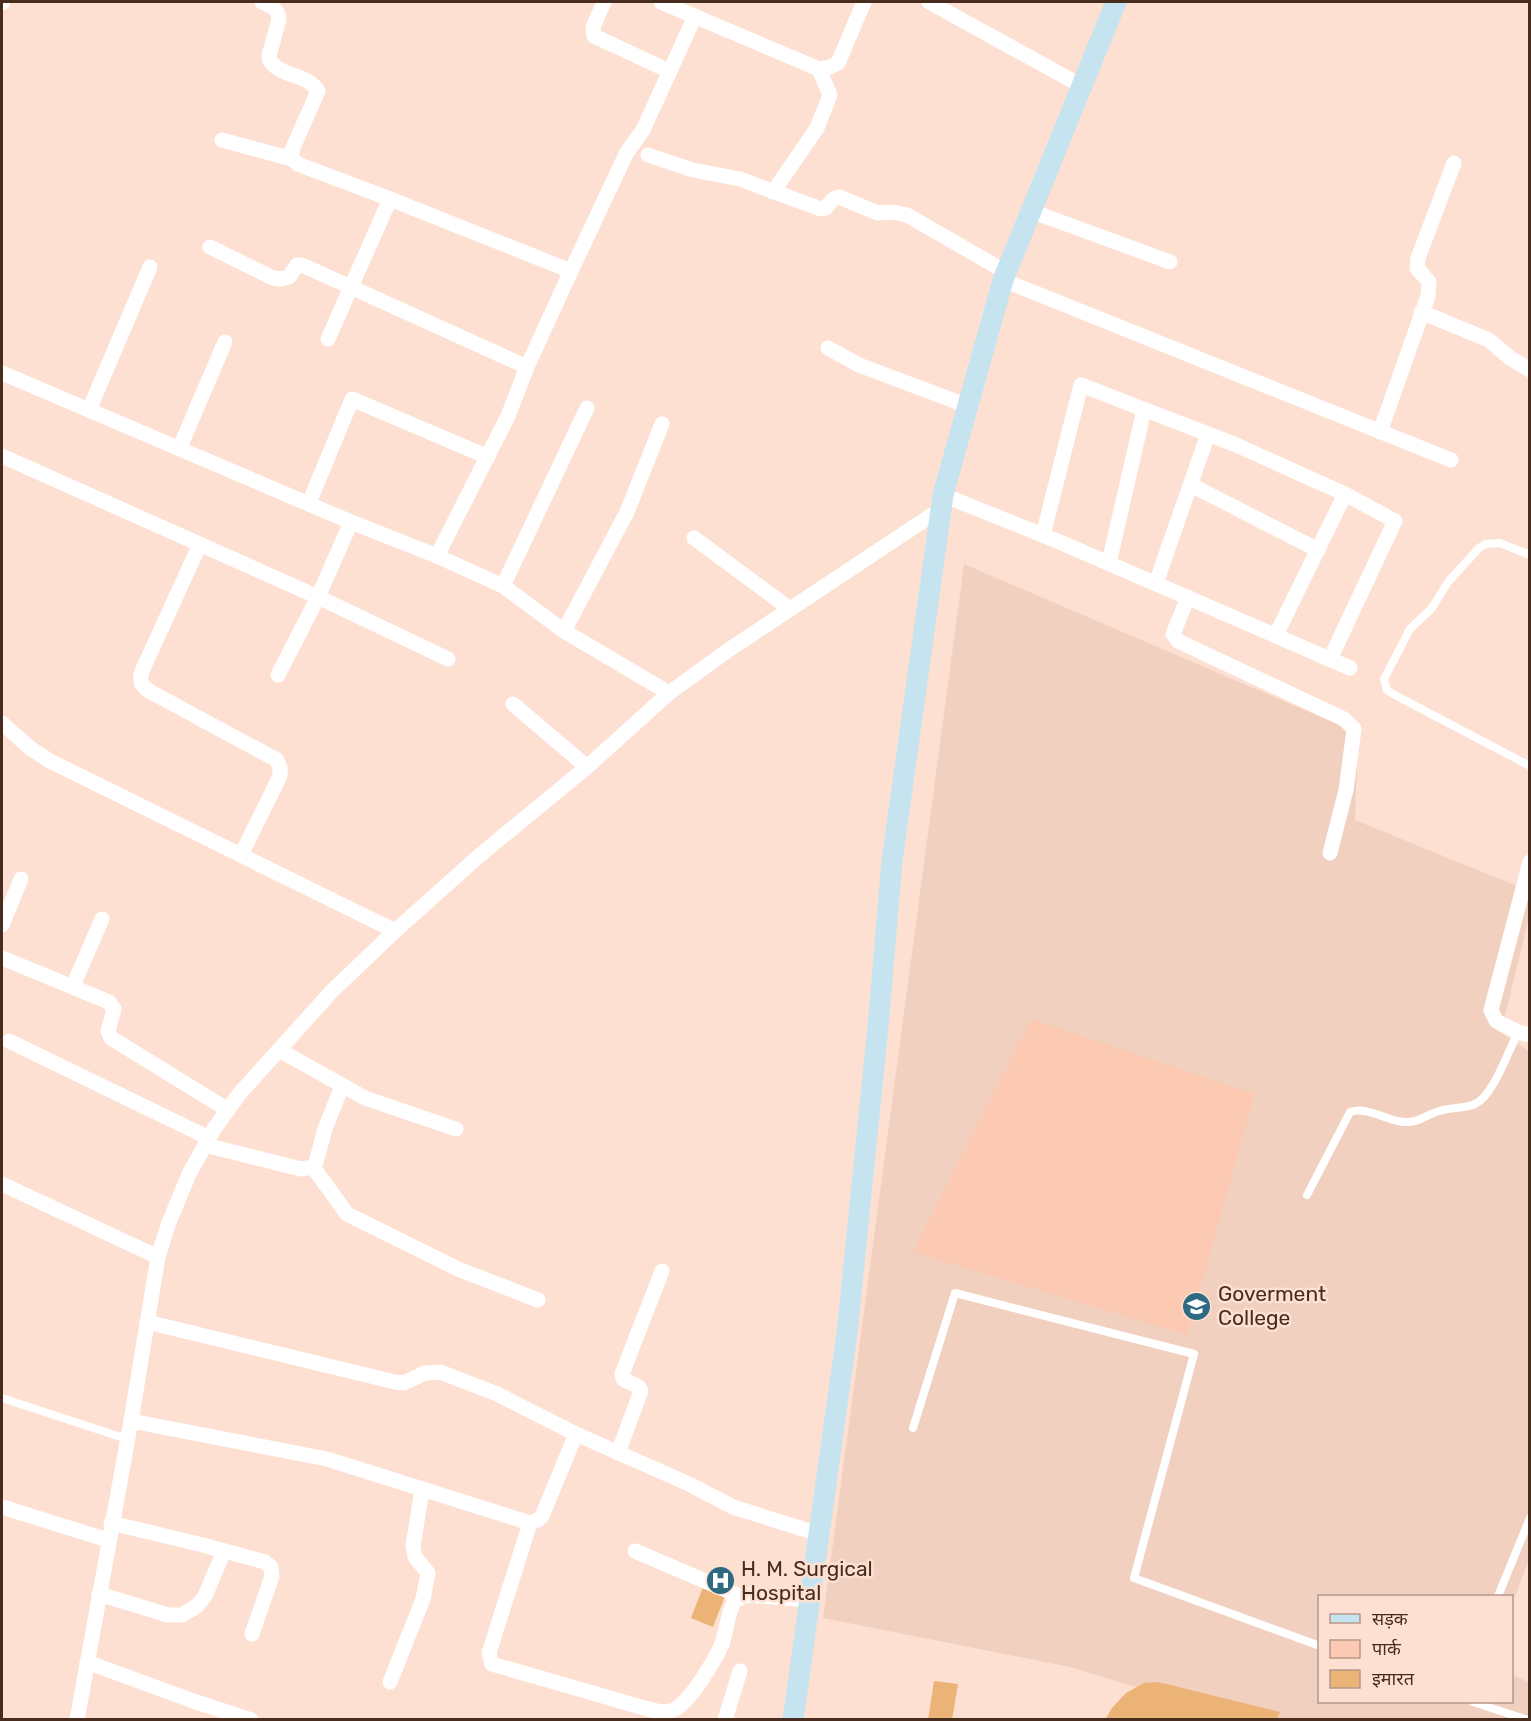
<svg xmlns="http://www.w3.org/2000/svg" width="1531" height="1721" font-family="Rubik,'Noto Sans Devanagari',sans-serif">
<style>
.built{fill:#f1d0c0}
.green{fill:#fccab2}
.building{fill:#ecb376}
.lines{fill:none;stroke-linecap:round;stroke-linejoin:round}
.lane{stroke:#fff;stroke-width:8}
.street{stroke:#fff;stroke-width:15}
.secondary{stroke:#c6e4ef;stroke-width:21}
.labels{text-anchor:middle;stroke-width:5;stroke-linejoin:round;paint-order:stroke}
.poi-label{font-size:21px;fill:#482c1d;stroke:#fee0d2;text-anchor:start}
</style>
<rect width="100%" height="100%" fill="#fee0d2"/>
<polygon class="built" points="964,564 1358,733 1355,820 1529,891 1529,917 1501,1033 1529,1051 1529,1560 1512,1604 1512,1596 1320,1596 1320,1702 1512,1702 1512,1675 1529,1682 1529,1719 1240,1719 1070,1667 823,1618"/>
<polygon class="green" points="1031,1019 1255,1094 1187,1335 913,1252"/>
<g class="building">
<polygon points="703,1587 725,1596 713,1627 691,1618"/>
<polygon points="934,1681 958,1684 952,1720 928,1720"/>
<polygon points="1158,1682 1280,1712 1277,1720 1105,1720 1112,1708 1126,1693 1144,1683"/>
</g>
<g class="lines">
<g class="lane">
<polyline points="1530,555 1500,543 1486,544 1479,548 1448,582 1432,608 1410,629 1384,679 1387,690 1393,694 1530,766"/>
<path d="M1307 1195 1350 1112C1368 1106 1386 1121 1404 1122 1418 1123 1426 1115 1439 1111 1451 1107 1464 1109 1475 1104 1493 1096 1509 1050 1518 1032"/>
<polyline points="2,1398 127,1439"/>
<polyline points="913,1428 955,1293 1194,1354 1134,1578 1320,1646"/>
<polyline points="1498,1596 1530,1518"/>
<polyline points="1473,1702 1528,1720"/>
</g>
<g class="street">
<path d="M262 2C271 6 278 8 279 19L269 56 270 61C281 77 309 74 318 91L292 150V159L298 164 390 199"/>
<polyline points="604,2 593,27 594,36 669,71"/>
<polyline points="661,2 819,69 830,67 838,63 864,2"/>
<polyline points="929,2 1082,86"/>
<polyline points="2,3 2,2"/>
<polyline points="222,140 292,159"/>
<polyline points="648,155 693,170 740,179 821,209 826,208 833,199 839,197 878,213 892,212 907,215 1006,272"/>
<polyline points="773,192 817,128 830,95 819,69"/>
<polyline points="1031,211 1170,262"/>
<polyline points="210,247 273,278 280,279 289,277 297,265 302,265 527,367"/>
<polyline points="1003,280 1451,460"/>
<polyline points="1421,312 1489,340 1510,358 1530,370"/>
<polyline points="328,339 390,199 571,271"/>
<polyline points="828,348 859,365 968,406"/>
<polyline points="2,373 351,522 437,556 503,586 564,631 669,693"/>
<polyline points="89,410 150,267"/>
<polyline points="1380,432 1428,296 1429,282 1417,268 1418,258 1454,163"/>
<polyline points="180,447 225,342"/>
<polyline points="2,456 318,597 448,659"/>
<polyline points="1191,485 1318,550"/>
<polyline points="943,495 1055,540 1350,668"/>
<polyline points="309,503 352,399 488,457"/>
<polyline points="1043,535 1081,385 1234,444 1345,494 1276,635"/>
<polyline points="694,538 790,609"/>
<path d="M200 544 142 671C139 681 141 685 149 691L277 760 280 768V776L241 855"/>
<polyline points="437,556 508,416 527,367 571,271 627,152 643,130 695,16"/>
<polyline points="1109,563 1144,410"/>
<polyline points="1156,583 1208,434"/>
<polyline points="503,586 587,408"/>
<polyline points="1188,597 1173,634 1178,641 1344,719 1354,729 1346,790 1330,853"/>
<polyline points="564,631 627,512 662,424"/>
<polyline points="1330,659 1395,521 1345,494"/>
<polyline points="278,675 318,597 351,522"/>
<polyline points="513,704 587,767"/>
<polyline points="2,723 30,748 50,761 395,931"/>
<polyline points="1530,862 1491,1010 1496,1021 1518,1032 1530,1035"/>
<polyline points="2,925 21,879"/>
<polyline points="2,958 109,1002 114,1009 108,1031 111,1038 228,1110"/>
<polyline points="73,986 102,919"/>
<polyline points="9,1041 209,1138"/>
<polyline points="279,1050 365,1098 456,1129"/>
<polyline points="205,1145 301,1169 313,1167 316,1162 325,1129 342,1086"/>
<polyline points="313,1167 347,1214 458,1269 538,1300"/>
<polyline points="2,1184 158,1257"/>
<polyline points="147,1322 395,1382 404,1383 425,1373 440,1372 495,1393 576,1434 689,1484 733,1507 819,1534"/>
<polyline points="131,1421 327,1459 530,1523 538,1520 542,1516 576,1434"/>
<polyline points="618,1453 641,1391 639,1387 623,1379 622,1374 662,1271"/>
<polyline points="2,1507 108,1540"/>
<polyline points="111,1523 203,1545 265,1562 271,1567 272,1576 252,1634"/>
<path d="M530 1523 489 1653 492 1664 641 1707C652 1710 662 1714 673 1710 689 1704 715 1660 722 1644 727 1629 727 1614 735 1600L747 1595 810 1600"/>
<polyline points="635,1551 740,1596"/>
<polyline points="99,1594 168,1615 182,1615 197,1606 205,1596 224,1551"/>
<polyline points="87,1662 193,1701 251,1720"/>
<polyline points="390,1682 423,1599 428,1573 415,1557 413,1546 422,1490"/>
<polyline points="77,1720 131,1421 158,1257 168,1225 189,1174 214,1129 240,1093 332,991 395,931 480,855 587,767 669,693 730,649 941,509"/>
<polyline points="725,1720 740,1671"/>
</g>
<polyline class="secondary" points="793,1720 847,1333 878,1027 892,861 943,495 1003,280 1116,2"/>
</g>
<defs>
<symbol id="university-disc" viewBox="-11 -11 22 22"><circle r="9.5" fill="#2e6a82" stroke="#fee0d2"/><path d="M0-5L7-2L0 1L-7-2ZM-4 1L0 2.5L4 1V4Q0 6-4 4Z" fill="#fff"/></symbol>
<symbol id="hospital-disc" viewBox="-11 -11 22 22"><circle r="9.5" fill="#2e6a82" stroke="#fee0d2"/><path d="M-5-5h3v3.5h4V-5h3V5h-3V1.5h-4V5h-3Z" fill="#fff"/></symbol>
</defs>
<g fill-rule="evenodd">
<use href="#university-disc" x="1180" y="1290" width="33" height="33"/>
<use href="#hospital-disc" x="704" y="1564" width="33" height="33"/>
</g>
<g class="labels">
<g class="poi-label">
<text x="1218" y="1301">Goverment<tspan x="1218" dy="24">College</tspan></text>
<text x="741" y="1576">H. M. Surgical<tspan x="741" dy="24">Hospital</tspan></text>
</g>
</g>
<rect width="1531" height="1721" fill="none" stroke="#482c1d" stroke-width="6"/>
<rect x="1318" y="1595" width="195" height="108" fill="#fee0d2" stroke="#b5988a" stroke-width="1.5"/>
<rect x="1330" y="1614" width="30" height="9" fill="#c6e4ef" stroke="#b5988a" stroke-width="1.5"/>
<text x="1372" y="1625" font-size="18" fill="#482c1d">सड़क</text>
<rect x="1330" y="1640" width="30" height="18" fill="#fccab2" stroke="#b5988a" stroke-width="1.5"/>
<text x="1372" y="1655" font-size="18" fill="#482c1d">पार्क</text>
<rect x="1330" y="1670" width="30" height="18" fill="#ecb376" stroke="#b5988a" stroke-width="1.5"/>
<text x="1372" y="1685" font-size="18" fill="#482c1d">इमारत</text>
</svg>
